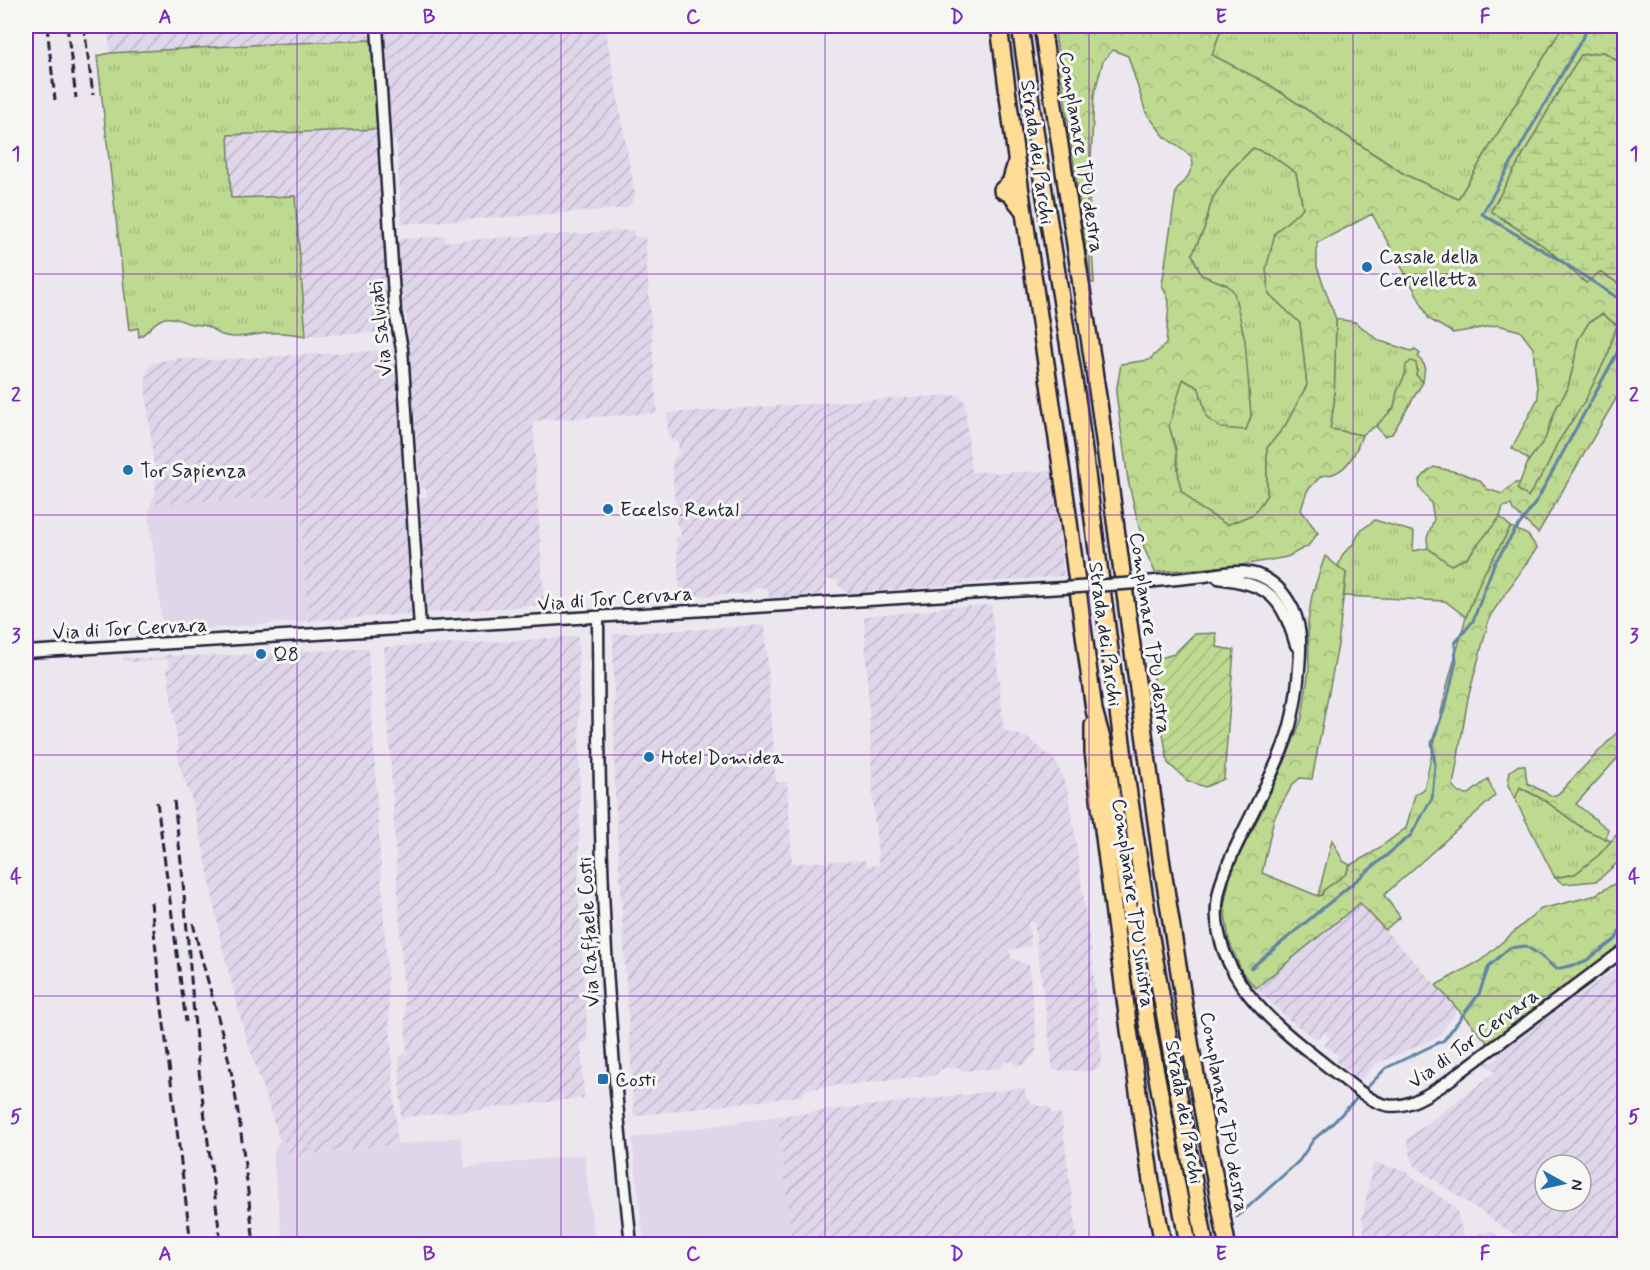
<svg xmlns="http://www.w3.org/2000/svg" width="1650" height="1270" font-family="Mynerve,sans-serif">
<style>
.built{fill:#dfd6e9}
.industrial{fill:url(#industrial-furrows);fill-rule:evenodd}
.grass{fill:url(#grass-tufts);stroke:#707e66;stroke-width:1.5}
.forest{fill:url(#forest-crowns);stroke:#707e66;stroke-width:1.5;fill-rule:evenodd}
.wetland{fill:url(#wetland-marsh);stroke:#707e66;stroke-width:1.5}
.garden{fill:url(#garden-furrows);stroke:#707e66;stroke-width:1.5}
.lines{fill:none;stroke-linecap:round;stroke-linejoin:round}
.stream{stroke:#6083a3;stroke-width:3}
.tertiary-casing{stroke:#22223b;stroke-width:15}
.motorway-casing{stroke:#22223b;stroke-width:20}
.tertiary{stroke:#f6f6f2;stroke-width:10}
.motorway{stroke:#ffdd96;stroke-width:15}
.rail{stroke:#22223b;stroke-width:3;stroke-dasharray:9 4.5;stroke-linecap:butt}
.tertiary-bridge-casing{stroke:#22223b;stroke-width:15;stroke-linecap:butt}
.tertiary-bridge{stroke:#f6f6f2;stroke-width:10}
.grid{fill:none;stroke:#7b2cbf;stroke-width:1.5;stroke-opacity:0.55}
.poi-dot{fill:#1f6fb2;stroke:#f6f6f2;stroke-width:2}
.labels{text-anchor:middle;stroke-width:6;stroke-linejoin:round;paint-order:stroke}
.street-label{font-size:20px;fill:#22223b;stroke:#f6f6f2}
.poi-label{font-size:20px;fill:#22223b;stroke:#f6f6f2;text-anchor:start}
.neatline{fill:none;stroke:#7b2cbf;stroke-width:2}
.grid-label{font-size:20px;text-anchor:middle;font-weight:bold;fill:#7b2cbf}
</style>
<defs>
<pattern id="industrial-furrows" width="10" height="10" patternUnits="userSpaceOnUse" patternTransform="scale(1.5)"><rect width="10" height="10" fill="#dfd6e9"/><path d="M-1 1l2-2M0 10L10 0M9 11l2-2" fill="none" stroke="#bfb7c9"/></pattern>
<pattern id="grass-tufts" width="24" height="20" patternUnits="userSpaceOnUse" patternTransform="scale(1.5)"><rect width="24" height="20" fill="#bed990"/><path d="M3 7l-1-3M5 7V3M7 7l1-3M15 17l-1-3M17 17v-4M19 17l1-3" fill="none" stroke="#a3ba7d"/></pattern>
<pattern id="forest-crowns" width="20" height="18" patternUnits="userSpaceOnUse" patternTransform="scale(1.5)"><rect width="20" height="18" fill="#bed990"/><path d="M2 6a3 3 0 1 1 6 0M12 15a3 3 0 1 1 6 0" fill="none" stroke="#a3ba7d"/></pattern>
<pattern id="wetland-marsh" width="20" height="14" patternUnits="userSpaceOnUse" patternTransform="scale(1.5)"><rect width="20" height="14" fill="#bed990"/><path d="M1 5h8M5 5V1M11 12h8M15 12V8" fill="none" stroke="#a3ba7d"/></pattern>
<pattern id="garden-furrows" width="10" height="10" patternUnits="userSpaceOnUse" patternTransform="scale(1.5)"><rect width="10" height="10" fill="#bed990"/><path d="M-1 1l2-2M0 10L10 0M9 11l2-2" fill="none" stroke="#a3ba7d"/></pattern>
</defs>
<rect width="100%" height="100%" fill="#ece7ee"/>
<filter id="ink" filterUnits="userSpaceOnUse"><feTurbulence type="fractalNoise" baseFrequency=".0167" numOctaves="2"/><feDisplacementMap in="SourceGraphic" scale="12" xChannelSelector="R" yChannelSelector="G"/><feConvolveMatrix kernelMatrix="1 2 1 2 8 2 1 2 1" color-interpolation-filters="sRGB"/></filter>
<g filter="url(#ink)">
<g class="built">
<polygon points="300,495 308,621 176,631 163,630 149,515 151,504"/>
<polygon points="778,1116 792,1244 644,1244 632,1138"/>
<polygon points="461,1137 465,1168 584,1154 595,1244 283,1244 273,1158 277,1143 280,1141 284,1140 291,1157"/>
</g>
<g class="industrial">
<polygon points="108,26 363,26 372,40 269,44 110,53"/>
<polygon points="384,26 605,26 635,195 631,204 625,208 608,210 402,224 396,140 392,140"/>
<polygon points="378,129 388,325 382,332 306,336 295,196 231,198 228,135"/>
<polygon points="634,230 634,237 645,237 657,413 533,421 544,605 427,613 420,498 427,496 426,489 420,487 408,335 406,314 401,309 396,244 401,239 445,236 445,242 552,234 553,235"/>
<polygon points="390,350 395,350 411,614 308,621 300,496 151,504 155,495 156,486 145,384 148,369 154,363 165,360 178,358 213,360"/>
<polygon points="960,395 965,402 971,472 995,471 996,473 1052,471 1064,576 850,593 843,590 838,584 837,580 827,580 826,587 822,592 817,595 770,598 766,587 755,588 751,593 683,597 680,596 676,539 681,536 680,528 677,526 676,521 672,462 676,456 679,454 678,442 671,440 668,435 667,413 852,401"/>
<polygon points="991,605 1004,730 1030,739 1057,763 1069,794 1092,958 1102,1059 1099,1068 1095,1070 1085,1071 1053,1070 1034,922 1028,922 1031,946 1009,950 1012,959 1029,965 1036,1036 1036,1051 1026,1064 1017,1066 1012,1061 1004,1062 1001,1068 961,1071 959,1068 940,1069 936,1075 808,1089 801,1096 634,1116 615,797 613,634 765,625 776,782 787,782 792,863 865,860 866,866 871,866 879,865 874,815 864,616 927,611 928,610 940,609 940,607"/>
<polygon points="578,636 580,798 578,891 588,1042 581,1043 584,1098 401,1118 399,1057 407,1052 384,647 512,641"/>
<polygon points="368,648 397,1144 290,1157 284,1140 280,1141 244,1031 221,942 205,856 191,798 179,764 176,729 167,669 170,666 169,663 167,658 161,660 136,662 124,661 123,657 151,659 160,658 169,654 173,656 240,655"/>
<polygon points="1360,903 1458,1009 1438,1037 1374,1065 1361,1080 1337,1062 1338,1055 1323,1045 1330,1039 1325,1032 1315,1039 1288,1019 1256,988"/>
<path d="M1624 963V1244H1528L1413 1165 1407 1139 1495 1072 1484 1063 1487 1061 1492 1062 1498 1059V1052ZM1545 1165H1581V1201H1545Z"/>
<polygon points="1022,1088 1024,1089 1027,1099 1031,1103 1039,1106 1050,1107 1051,1113 1061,1114 1078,1244 792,1244 778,1116"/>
<polygon points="1373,1163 1403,1170 1456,1208 1464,1237 1491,1231 1509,1244 1366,1244 1362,1219"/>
</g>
<g class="grass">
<polygon points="1222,26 1563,26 1458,199 1404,174 1268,84 1212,55"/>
<path d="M372 40 378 129 228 135 231 198 295 196 306 336C294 334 281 332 269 333 254 334 236 340 222 335 217 334 215 330 210 328 204 324 199 325 192 324 182 323 179 316 165 318 153 321 149 332 139 337L138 328 129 330 97 56 110 53 269 44Z"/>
<polygon points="1253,148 1271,155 1296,173 1303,208 1275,233 1269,294 1300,323 1307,385 1285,426 1267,448 1267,495 1254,514 1227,525 1198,507 1181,490 1179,480 1176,450 1169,426 1182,379 1199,388 1207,418 1246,430 1251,416 1247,379 1227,285 1201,275 1192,254 1204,229 1212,199 1230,171"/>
<polygon points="1602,314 1618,326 1612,339 1609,352 1585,401 1557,444 1547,467 1528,497 1517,489 1529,460 1545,439 1556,408 1567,390 1573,367 1578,340 1589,322"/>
<polygon points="1336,319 1355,322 1380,341 1411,351 1415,349 1420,354 1418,356 1425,366 1423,382 1416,375 1417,369 1405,375 1397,392 1394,408 1376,426 1362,435 1330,429 1334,403"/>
<polygon points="1500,517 1511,527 1482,577 1466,617 1445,601 1344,596 1346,573 1338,566 1343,554 1354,543 1360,531 1375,520 1414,532 1413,551 1428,548 1451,565 1467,558"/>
<polygon points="1519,787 1544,800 1584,829 1611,841 1599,855 1575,874 1555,878 1515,799"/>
<polygon points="1332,840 1343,861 1350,865 1346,874 1324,890 1322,895 1318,896"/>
</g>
<g class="forest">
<path d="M1054 26H1222L1212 55 1268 84 1404 174 1458 199 1563 26H1624V65L1604 52 1581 55 1567 77 1491 211 1548 249 1585 282 1600 271 1624 287V385L1538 533 1513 510 1511 505 1503 507 1500 517 1467 558 1451 565 1428 548 1427 538 1434 519 1431 503 1420 488 1419 481 1427 472 1434 467 1461 473 1479 480 1487 489 1502 494 1515 483H1520L1517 489 1528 497 1547 467 1557 444 1585 401 1609 352 1612 339 1617 325 1602 314 1589 322 1578 340 1573 367 1567 390 1556 408 1545 439 1529 460 1512 448 1538 398 1533 348 1520 331 1498 325 1453 333 1429 319 1416 293 1372 214 1317 243V267L1336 319 1334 403 1330 429 1362 435C1358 448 1349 468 1335 473 1331 475 1325 475 1321 476L1307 491 1301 510 1318 533 1308 546 1287 557 1236 566 1155 572 1144 548 1128 480 1116 393 1121 364 1149 360 1166 344 1169 301 1162 285 1176 191 1188 176 1193 165 1192 157 1165 137 1146 113 1128 56 1113 50 1103 61 1094 95 1091 160 1093 170 1088 178 1094 283H1091ZM1253 148 1271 155 1296 173 1303 208 1275 233 1266 269 1269 294 1300 323 1307 385 1285 426 1267 448V495L1254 514 1227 525 1198 507 1181 490 1179 480 1176 450 1169 426 1183 379 1199 388 1207 418 1221 428 1246 430 1251 416 1245 340 1234 292 1227 285 1201 275 1192 254 1204 229 1212 199 1230 171Z"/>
<polygon points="1411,361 1416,363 1417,369 1416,375 1423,382 1392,434 1384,436 1376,426 1394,408 1397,392 1405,375 1406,365"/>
<polygon points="1511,527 1528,535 1537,548 1490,616 1468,698 1453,786 1459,793 1469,794 1488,779 1495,796 1384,895 1400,917 1385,930 1360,903 1256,988 1242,972 1229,941 1224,906 1231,871 1261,813 1286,759 1302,718 1309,669 1308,622 1312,595 1325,556 1346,573 1338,645 1312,779 1300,778 1293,784 1274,818 1262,873 1318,896 1322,895 1324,890 1346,874 1350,865 1372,853 1406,828 1415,795 1424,789 1447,686 1466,617 1482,577"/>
<polygon points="1624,725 1624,751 1576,804 1608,829 1606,839 1584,829 1544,800 1520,787 1515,799 1508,785 1510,771 1519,765 1525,766 1527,783 1552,796 1558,794"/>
<polygon points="1624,826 1624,857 1597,881 1564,884 1555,878 1575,874 1599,855"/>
<polygon points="1624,872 1624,943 1530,1011 1489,1044 1436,985 1480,961 1541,909 1593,896 1616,883"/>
</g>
<polygon class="wetland" points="1604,52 1624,65 1624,287 1600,272 1586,283 1548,249 1491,211 1567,77 1581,55"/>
<polygon class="garden" points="1216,633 1217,647 1234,650 1224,779 1205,787 1188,781 1168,763 1151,661 1174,654 1194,634"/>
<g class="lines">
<g class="stream">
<polyline points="1588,28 1482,214 1561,261 1624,302"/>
<polyline points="1251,968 1411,835 1432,798 1435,764 1432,743 1446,704 1456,662 1455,643 1473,621 1494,564 1514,532 1536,502 1624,340"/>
<polyline points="1237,1217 1299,1161 1314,1139 1331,1125 1386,1068 1444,1040 1479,994 1489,966 1509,948 1526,946 1541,956 1556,969 1583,963 1616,939 1624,922"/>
</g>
<defs>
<g id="tertiary">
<polyline points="377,26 395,312 402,349 420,628"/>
<path d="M1218 578C1269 585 1281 595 1296 645"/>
<path d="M1137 583C1159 580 1182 579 1205 576 1219 574 1235 570 1250 573 1267 576 1281 588 1289 602 1302 622 1301 644 1299 668 1297 697 1293 724 1281 752 1271 777 1258 801 1246 826 1232 856 1214 885 1217 920 1223 989 1286 1034 1336 1073 1381 1109 1391 1119 1443 1085L1624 950"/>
<path d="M598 617C598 687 599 757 601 827 604 966 616 1106 631 1244"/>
<polyline points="26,652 1063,588"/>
</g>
<g id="motorway">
<polyline points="999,26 1016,158 1067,507 1094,710 1105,750 1148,1029 1188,1244"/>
<polyline points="1020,26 1042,178 1078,405 1128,788 1150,932 1205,1244"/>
<polyline points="1042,26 1099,403 1161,858 1191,1048 1227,1244"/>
<polyline points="1015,166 1010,183 1002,190 1010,194 1023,210"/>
<polyline points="1093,725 1093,752 1129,1030 1151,1181 1163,1244"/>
</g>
</defs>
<use href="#tertiary" class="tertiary-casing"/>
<use href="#motorway" class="motorway-casing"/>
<use href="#tertiary" class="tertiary"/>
<use href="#motorway" class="motorway"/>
<g class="rail">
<polyline points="47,26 55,100"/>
<polyline points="67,26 76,98"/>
<polyline points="84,26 93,95"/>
<polyline points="174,801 182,870 198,1063 221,1244"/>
<polyline points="157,802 186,1022"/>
<polyline points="151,902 161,1000 191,1244"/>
<path d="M193 923C204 973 221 1021 231 1071 242 1128 247 1186 254 1244"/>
</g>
<defs>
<polyline id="tertiary-bridge" points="1063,588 1137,583"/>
</defs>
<use href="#tertiary-bridge" class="tertiary-bridge-casing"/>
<use href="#tertiary-bridge" class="tertiary-bridge"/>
</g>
</g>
<path class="grid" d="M297 26V1244M561 26V1244M825 26V1244M1089 26V1244M1353 26V1244M26 274H1624M26 515H1624M26 755H1624M26 996H1624"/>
<g class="poi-dot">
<circle cx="1367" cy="267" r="6"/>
<circle cx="128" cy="470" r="6"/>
<circle cx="608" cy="509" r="6"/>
<circle cx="261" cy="654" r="6"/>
<circle cx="649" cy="757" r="6"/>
<rect x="597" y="1073" width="12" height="12" rx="3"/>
</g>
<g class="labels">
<g class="street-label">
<text transform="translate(1038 152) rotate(82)" y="7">Strada dei Parchi</text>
<text transform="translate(1082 152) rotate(81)" y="7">Complanare TPU destra</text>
<text transform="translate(380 329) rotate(-96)" y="7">Via Salviati</text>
<text transform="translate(615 598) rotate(-4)" y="7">Via di Tor Cervara</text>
<text transform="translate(130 628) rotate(-3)" y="7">Via di Tor Cervara</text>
<text transform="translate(1151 633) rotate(82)" y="7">Complanare TPU destra</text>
<text transform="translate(1106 634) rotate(82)" y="7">Strada dei Parchi</text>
<text transform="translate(1134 903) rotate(82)" y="7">Complanare TPU sinistra</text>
<text transform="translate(588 932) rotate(-93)" y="7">Via Raffaele Costi</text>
<text transform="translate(1473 1038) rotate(-36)" y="7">Via di Tor Cervara</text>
<text transform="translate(1185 1112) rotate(80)" y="7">Strada dei Parchi</text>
<text transform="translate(1225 1112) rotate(80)" y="7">Complanare TPU destra</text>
</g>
<g class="poi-label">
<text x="1379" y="263">Casale della<tspan x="1379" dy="23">Cervelletta</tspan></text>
<text x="140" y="477">Tor Sapienza</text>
<text x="620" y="516">Eccelso Rental</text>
<text x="273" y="661">Q8</text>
<text x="661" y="764">Hotel Domidea</text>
<text x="615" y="1086">Costi</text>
</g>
</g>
<rect width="1650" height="1270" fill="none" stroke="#f6f6f2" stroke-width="66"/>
<g transform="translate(1563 1183) rotate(98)"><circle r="28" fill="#f6f6f2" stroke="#a1a1a9" stroke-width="1.5"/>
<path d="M0-4.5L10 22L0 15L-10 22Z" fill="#1f6fb2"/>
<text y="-9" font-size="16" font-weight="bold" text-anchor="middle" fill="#22223b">N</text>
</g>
<rect x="33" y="33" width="1584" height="1204" class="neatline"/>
<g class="grid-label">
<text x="165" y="23">A</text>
<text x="429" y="23">B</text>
<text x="693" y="23">C</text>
<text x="957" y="23">D</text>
<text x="1221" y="23">E</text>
<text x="1485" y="23">F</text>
<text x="16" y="160">1</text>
<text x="1634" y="160">1</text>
<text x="16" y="401">2</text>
<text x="1634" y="401">2</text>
<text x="16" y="642">3</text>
<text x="1634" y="642">3</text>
<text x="16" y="883">4</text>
<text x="1634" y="883">4</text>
<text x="16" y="1123">5</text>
<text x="1634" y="1123">5</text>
<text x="165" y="1260">A</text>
<text x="429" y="1260">B</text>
<text x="693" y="1260">C</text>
<text x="957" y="1260">D</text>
<text x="1221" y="1260">E</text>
<text x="1485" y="1260">F</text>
</g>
</svg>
